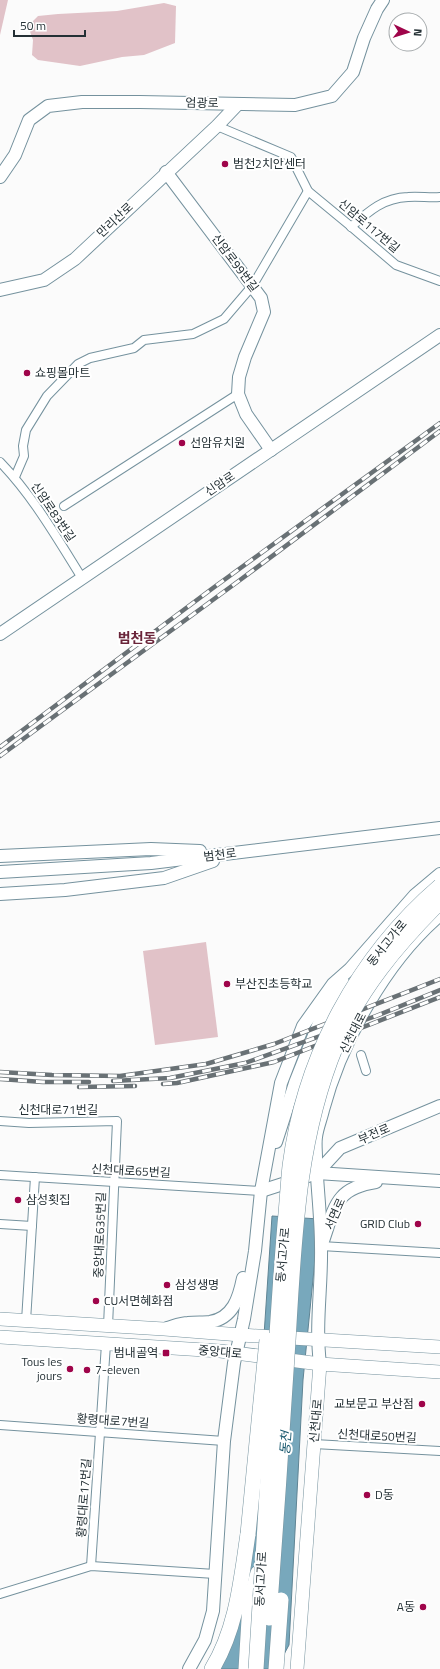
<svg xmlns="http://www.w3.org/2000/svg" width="440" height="1669" font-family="'Titillium Web','Noto Sans KR',sans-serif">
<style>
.green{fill:#e1c2c8}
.water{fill:#78a8bc;stroke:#5f8494}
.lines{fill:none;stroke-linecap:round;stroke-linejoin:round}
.street-casing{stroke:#75929e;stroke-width:10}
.secondary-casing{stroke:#75929e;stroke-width:14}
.primary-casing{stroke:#75929e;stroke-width:14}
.highway-casing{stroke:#75929e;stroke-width:16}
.street{stroke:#fff;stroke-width:8}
.secondary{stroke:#fff;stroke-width:12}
.primary{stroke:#fff;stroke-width:13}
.highway{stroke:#fff;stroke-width:15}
.rail-casing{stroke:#697175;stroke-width:4.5}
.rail{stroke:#fff;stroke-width:3;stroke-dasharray:9;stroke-linecap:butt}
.highway-bridge-casing{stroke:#75929e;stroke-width:16;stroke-linecap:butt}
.highway-bridge{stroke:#fff;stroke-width:15}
.poi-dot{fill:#9f044a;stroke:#fff;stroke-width:1.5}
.labels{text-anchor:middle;stroke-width:4;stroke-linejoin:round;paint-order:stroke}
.street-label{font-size:12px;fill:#243035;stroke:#fff}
.poi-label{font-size:12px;fill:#243035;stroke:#fff;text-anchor:start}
.water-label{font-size:13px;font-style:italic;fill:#19586e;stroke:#fff}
.quarter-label{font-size:14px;font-weight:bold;fill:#6a253a;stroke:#fff}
</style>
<rect width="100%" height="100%" fill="#fbfbfb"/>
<g class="green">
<polygon points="0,0 8,0 0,35"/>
<polygon points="164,3 176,6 175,43 144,55 122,57 80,66 38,60 32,55 33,40 28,26 38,16 58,14 117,11"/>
<polygon points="206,942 218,1037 155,1045 143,951"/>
</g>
<polygon class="water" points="272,1216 319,1219 303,1380 289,1645 276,1669 218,1669 231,1646 261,1380"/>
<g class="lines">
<defs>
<g id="street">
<polyline points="217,126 291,157 308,191 348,224 396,265 440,281"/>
<path d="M351 227C369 211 383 198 408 197 419 196 430 198 440 197"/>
<path d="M0 462C33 496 57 538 82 578"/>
<polyline points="15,477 24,456 23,446 26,430 47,396 78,364 90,358 134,348 144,340 193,334 224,319 253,285 308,191"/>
<polyline points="64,506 238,394"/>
<polyline points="361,1055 366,1071"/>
<polyline points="0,1121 29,1123 117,1121 108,1326"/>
<polyline points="0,1175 261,1191"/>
<polyline points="0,1224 32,1226"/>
<polyline points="321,1246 440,1253"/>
<polyline points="26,1321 35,1177"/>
<polyline points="0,1425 224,1441"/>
<polyline points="314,1444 440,1451"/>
<polyline points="91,1566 106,1344"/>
<polyline points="0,1594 91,1566 215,1574"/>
</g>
<g id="secondary">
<polyline points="166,172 261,298 264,312 245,357 239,377 238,394 246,414 271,450"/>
<polyline points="0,177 15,155 29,120 48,106 82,102 140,102 295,105 332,96 353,72 364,38 377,9 383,0"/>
<polyline points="0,290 44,280 75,259 217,126 238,104"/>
<polyline points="0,634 440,335"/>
<polyline points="0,856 151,849 200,851"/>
<polyline points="0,872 151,863 440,828"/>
<polyline points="0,894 65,890 164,878 213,861"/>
<polyline points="276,1142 295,1083 321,1018 343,982"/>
<polyline points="317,1173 340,1148 440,1106"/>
<polyline points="261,1191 317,1173 440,1181"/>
<path d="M323 1241C335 1206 336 1188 376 1182"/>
<path d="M167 1328C174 1326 181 1323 188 1323 196 1322 203 1323 210 1322 233 1318 239 1298 243 1278"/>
<path d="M320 1364C315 1324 322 1285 321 1246 321 1216 317 1187 316 1158 316 1151 315 1143 316 1137 317 1128 321 1119 323 1110 341 1042 386 961 440 915"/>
<polyline points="189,1669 205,1640 213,1611 224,1441 234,1363 244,1319 255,1251 261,1191 281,1083 303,1026 333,984 350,969 415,895 440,874"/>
</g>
<g id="primary">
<polyline points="0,1319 164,1329 241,1335 440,1347"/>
<polyline points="0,1337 220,1351 320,1364 440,1372"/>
<polyline points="297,1669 320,1364"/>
</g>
<g id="highway">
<path d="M212 1669C237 1628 241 1580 248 1534"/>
<polyline points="246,1669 250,1603 258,1573"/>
</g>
</defs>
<use href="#street" class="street-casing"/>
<use href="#secondary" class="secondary-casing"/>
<use href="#primary" class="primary-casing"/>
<use href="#highway" class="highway-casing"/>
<use href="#street" class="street"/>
<use href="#secondary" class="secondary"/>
<use href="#primary" class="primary"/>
<use href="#highway" class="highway"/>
<defs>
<g id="rail">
<polyline points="0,747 213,588 440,423"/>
<polyline points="0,756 240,580 440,431"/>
<polyline points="0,1072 52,1075 120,1076 206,1064 274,1044 440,979"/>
<polyline points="0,1079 43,1082 89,1082"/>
<polyline points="113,1081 170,1078 245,1063 376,1016 440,990"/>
<polyline points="163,1084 177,1083 274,1062 440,997"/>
<polyline points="79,1087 135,1086"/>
</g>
</defs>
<use href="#rail" class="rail-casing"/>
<use href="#rail" class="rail"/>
<defs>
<g id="highway-bridge">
<polyline points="248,1534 267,1340"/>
<path d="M269 1618C276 1526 282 1433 288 1341 294 1242 297 1140 336 1046 358 991 398 944 440 902"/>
<path d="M256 1669C262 1568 269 1467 275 1365 278 1318 281 1271 285 1224 287 1205 288 1185 290 1166 304 1058 357 957 440 886"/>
<polyline points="276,1669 281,1600"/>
</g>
</defs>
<use href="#highway-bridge" class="highway-bridge-casing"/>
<use href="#highway-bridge" class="highway-bridge"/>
</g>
<g class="poi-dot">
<circle cx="225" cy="164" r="4"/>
<circle cx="27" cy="373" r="4"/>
<circle cx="182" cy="443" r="4"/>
<circle cx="227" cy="984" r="4"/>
<circle cx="18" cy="1200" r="4"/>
<circle cx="418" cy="1224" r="4"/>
<circle cx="167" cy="1285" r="4"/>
<circle cx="96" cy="1301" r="4"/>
<rect x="162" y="1349" width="8" height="8" rx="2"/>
<circle cx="70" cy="1369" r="4"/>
<circle cx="87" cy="1370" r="4"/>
<circle cx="422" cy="1404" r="4"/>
<circle cx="367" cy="1495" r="4"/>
<circle cx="423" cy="1607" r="4"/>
</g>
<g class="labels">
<g class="street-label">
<text transform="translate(202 103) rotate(1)" y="4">엄광로</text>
<text transform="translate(115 220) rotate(-43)" y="4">만리산로</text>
<text transform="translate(369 226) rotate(40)" y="4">신암로117번길</text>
<text transform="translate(235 263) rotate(53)" y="4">신암로99번길</text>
<text transform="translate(220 484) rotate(-34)" y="4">신암로</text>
<text transform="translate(53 512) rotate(56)" y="4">신암로83번길</text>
<text transform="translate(220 855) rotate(-7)" y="4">범천로</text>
<text transform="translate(387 943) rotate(-51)" y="4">동서고가로</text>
<text transform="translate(353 1033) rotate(-63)" y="4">신천대로</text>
<text x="58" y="1114">신천대로71번길</text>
<text transform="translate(374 1134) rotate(-23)" y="4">부전로</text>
<text transform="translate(131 1171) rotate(3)" y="4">신천대로65번길</text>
<text transform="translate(335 1214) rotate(-66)" y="4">서면로</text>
<text transform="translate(100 1235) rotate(-88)" y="4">중앙대로635번길</text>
<text transform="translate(283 1255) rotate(-85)" y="4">동서고가로</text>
<text transform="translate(220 1352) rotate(5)" y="4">중앙대로</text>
<text transform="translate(113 1421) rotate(4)" y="4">황령대로7번길</text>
<text transform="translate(316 1421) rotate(-85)" y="4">신천대로</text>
<text transform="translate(377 1436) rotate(3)" y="4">신천대로50번길</text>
<text transform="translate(84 1498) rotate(-86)" y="4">황령대로17번길</text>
<text transform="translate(261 1579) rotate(-87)" y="4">동서고가로</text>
</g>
<g class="poi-label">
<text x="233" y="168">범천2치안센터</text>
<text x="35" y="377">쇼핑몰마트</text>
<text x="190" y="447">선암유치원</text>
<text x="235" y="988">부산진초등학교</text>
<text x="26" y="1204">삼성횟집</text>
<text x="410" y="1228" text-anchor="end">GRID Club</text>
<text x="175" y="1289">삼성생명</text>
<text x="104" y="1305">CU서면혜화점</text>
<text x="158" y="1357" text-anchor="end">범내골역</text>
<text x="62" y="1366" text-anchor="end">Tous les<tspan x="62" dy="14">jours</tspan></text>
<text x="95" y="1374">7-eleven</text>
<text x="414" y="1408" text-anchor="end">교보문고 부산점</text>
<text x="375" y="1499">D동</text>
<text x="415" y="1611" text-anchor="end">A동</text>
</g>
<g class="water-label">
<text transform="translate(285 1443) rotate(-86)" y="5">동천</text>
</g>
<g class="quarter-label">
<text x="137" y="643">범천동</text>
</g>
</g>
<g transform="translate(408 32) rotate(94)"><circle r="19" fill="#ffffff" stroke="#a7acae"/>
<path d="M0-3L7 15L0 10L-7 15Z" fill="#9f044a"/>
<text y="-6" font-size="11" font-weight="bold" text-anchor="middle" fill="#243035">N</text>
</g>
<path d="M14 30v6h71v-6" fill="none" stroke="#243035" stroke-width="2"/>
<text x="20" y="30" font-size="12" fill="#243035" stroke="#ffffff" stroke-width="3" paint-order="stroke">50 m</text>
</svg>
